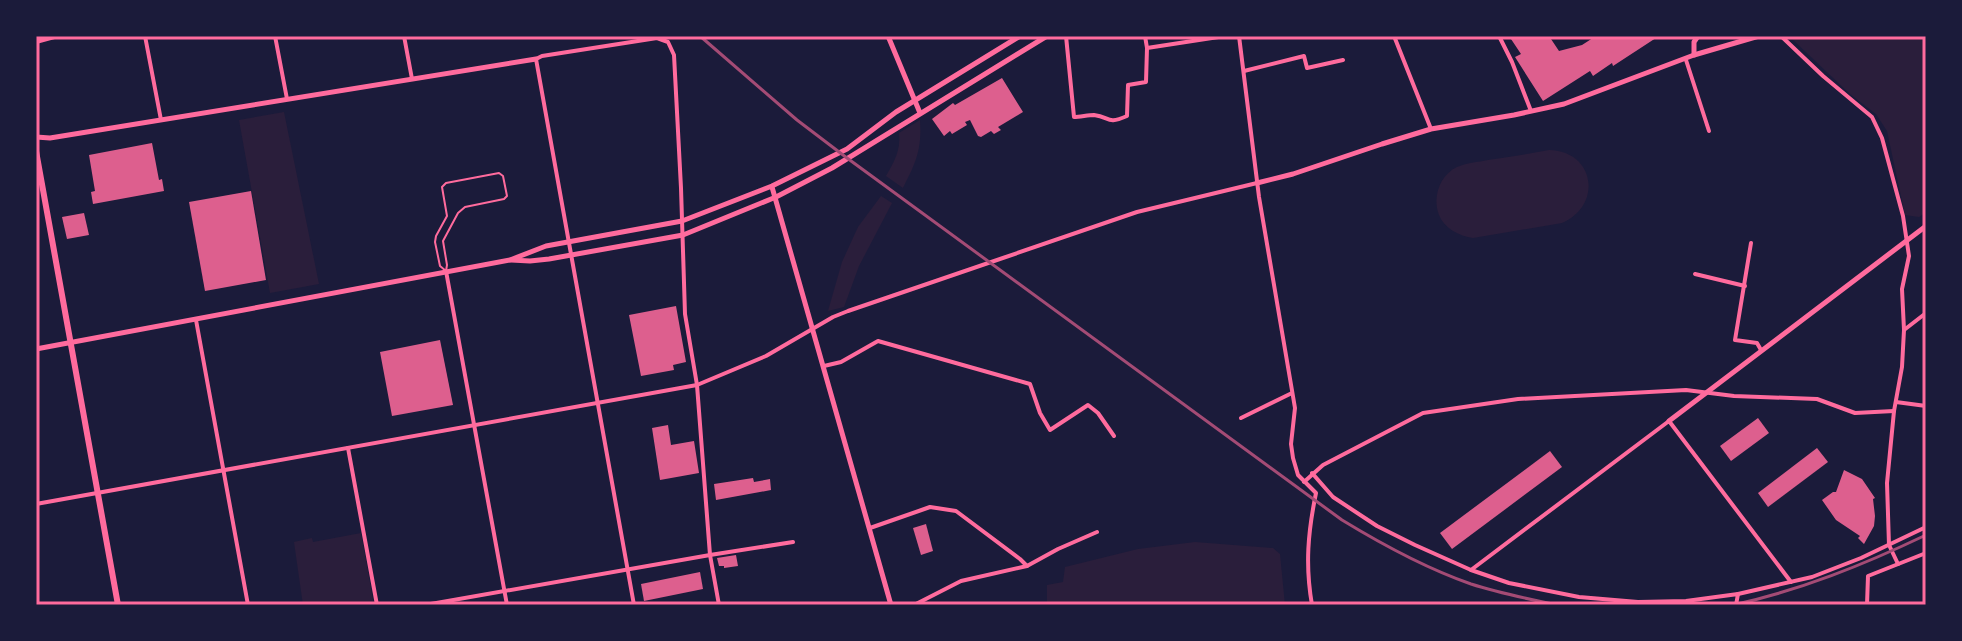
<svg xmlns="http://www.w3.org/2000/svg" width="1962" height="641" font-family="'Varela Round',sans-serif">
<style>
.green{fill:#2a1e3b}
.building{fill:#dd5f8e}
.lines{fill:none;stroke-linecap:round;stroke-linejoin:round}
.service{stroke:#ff6b9d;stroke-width:2}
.minor{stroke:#ff6b9d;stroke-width:4}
.tertiary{stroke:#ff6b9d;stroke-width:5}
.primary{stroke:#ff6b9d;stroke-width:6}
.rail{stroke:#a44b75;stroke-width:3}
.neatline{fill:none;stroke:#ff6b9d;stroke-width:3}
</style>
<rect width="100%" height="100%" fill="#1b1b3a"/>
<g class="green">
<polygon points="1789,36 1919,36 1926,45 1926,212 1919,217 1905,215 1887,131 1876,114 1850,94"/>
<polygon points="284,112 319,284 270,293 239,120"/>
<path d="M920 120C922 150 916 162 903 188L886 176C894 162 901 150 899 133Z"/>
<path d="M1549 150C1595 151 1603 205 1562 223L1473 238C1459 236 1444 228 1439 215 1432 197 1440 175 1457 167 1466 163 1478 162 1488 160 1508 157 1529 154 1549 150Z"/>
<polygon points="881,196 892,203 859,266 844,307 828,311 842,262 858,227"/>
<polygon points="361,533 374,605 303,605 294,542 312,538 313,542"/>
<polygon points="1195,542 1273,548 1280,554 1285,605 1047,605 1047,585 1063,582 1065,567 1138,549"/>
</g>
<g class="building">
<polygon points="1509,36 1549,36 1559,51 1582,45 1596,36 1659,36 1613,66 1612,63 1593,76 1590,71 1543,101 1515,57 1521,54"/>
<polygon points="1002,78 1023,112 998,127 1001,130 994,134 991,131 981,137 978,136 970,120 965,122 967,125 952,134 950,131 944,136 932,119 953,103 955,105"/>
<polygon points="152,143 159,180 162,179 164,191 93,204 91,192 95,191 89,155"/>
<polygon points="251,191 266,280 205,291 189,202"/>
<polygon points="84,213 89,235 67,239 62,217"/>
<polygon points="676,306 686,362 673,365 674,370 641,376 629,315"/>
<polygon points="440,340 453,405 392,416 380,352"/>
<polygon points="1758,418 1769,433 1731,461 1720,446"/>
<polygon points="668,425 671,445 694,441 699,473 660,480 652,428"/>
<polygon points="1817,448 1828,462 1768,507 1758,493"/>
<polygon points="1550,451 1562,467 1452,549 1440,533"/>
<polygon points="1844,470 1862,479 1875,498 1873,499 1875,516 1874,526 1864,544 1858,538 1860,536 1836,520 1822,500 1833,492 1836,492"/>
<polygon points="753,478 754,482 770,479 771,490 716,500 714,484"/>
<polygon points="926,524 933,551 921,555 913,528"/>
<polygon points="736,555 738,566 724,568 724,566 719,566 717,558"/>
<polygon points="700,572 703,589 644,601 641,584"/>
</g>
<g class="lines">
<polygon class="service" points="499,173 503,176 507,196 504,199 465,207 458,213 443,241 447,265 446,271 440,266 435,242 436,236 447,216 442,187 446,183"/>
<g class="minor">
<polyline points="145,36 161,120"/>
<polyline points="275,36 287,99"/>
<polyline points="404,36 412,79"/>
<path d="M1066 36 1074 117C1080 117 1088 115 1094 115 1111 117 1106 125 1127 116L1128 85 1146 82 1147 48 1145 36"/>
<path d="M1239 36 1259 197 1295 408 1291 444 1293 458 1298 475 1316 493C1308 532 1305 565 1312 605"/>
<polyline points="1394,36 1431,129"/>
<polyline points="1499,36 1512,62 1531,111"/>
<polyline points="1781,36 1823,76 1872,117 1882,138 1903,216 1909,256 1902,289 1904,330 1902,367 1894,411 1887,483 1889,545 1898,564"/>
<polyline points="36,42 58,36"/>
<polyline points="1147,48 1225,36"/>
<polyline points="1686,60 1709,131"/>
<polyline points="1244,71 1304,56 1307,68 1343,60"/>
<polyline points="1751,243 1735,340 1757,343 1761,350"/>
<polyline points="446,271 507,605"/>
<polyline points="1695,274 1745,286"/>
<polyline points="196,320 248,605"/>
<polyline points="1904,330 1926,313"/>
<polyline points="824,366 841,362 878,341 1030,384 1040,413 1050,430 1088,405 1098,413 1114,436"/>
<polyline points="1896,402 1926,406"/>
<polyline points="1241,418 1292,393"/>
<polyline points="348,448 377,605"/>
<polyline points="1312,473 1333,497 1377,526 1415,545 1471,570 1509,583 1579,597 1638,602 1686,601 1738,594 1736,605"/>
<polyline points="1304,482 1323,465 1423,413 1518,399 1686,390 1734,396 1817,399 1855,413 1894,411"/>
<polyline points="36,504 697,385 766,356 833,317 848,311 1137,212 1257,183"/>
<polyline points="870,528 930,507 956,511 1020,559 1027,566"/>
<polyline points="1471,570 1669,421 1791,582"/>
<polyline points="1738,594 1812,577 1861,558 1926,527"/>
<polyline points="425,605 710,555 793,542"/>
<polyline points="634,605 536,59 542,56 657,38 668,42 674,55 681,188 685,314 697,385 710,555 719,605"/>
<polyline points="914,605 961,581 1027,566 1058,549 1097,532"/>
<polyline points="1867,605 1868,576 1926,553"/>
</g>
<g class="tertiary">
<polyline points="888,36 920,113"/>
<polyline points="1694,55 1694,42 1698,36"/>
<polyline points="36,137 50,138 536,59"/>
<polyline points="1257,183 1293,174 1382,144 1431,129 1514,115 1564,104 1694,55 1759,36"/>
<polyline points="772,187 891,605"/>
<polyline points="511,260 530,261 549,259 683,235 776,197 832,168 1047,36"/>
<polyline points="36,349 510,260 546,246 682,221 772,186 847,149 896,112 1020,36"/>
<polyline points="1669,421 1926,226"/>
</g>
<polyline class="primary" points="36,151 118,605"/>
<g class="rail">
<path d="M700 36 797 120 847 158 1342 520C1383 545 1425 568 1471 584 1499 593 1528 599 1557 605"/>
<path d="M1733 605C1801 590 1863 565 1926 535"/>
</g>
</g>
<rect width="1962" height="641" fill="none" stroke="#1b1b3a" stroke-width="76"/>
<rect x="38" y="38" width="1886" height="565" class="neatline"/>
</svg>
